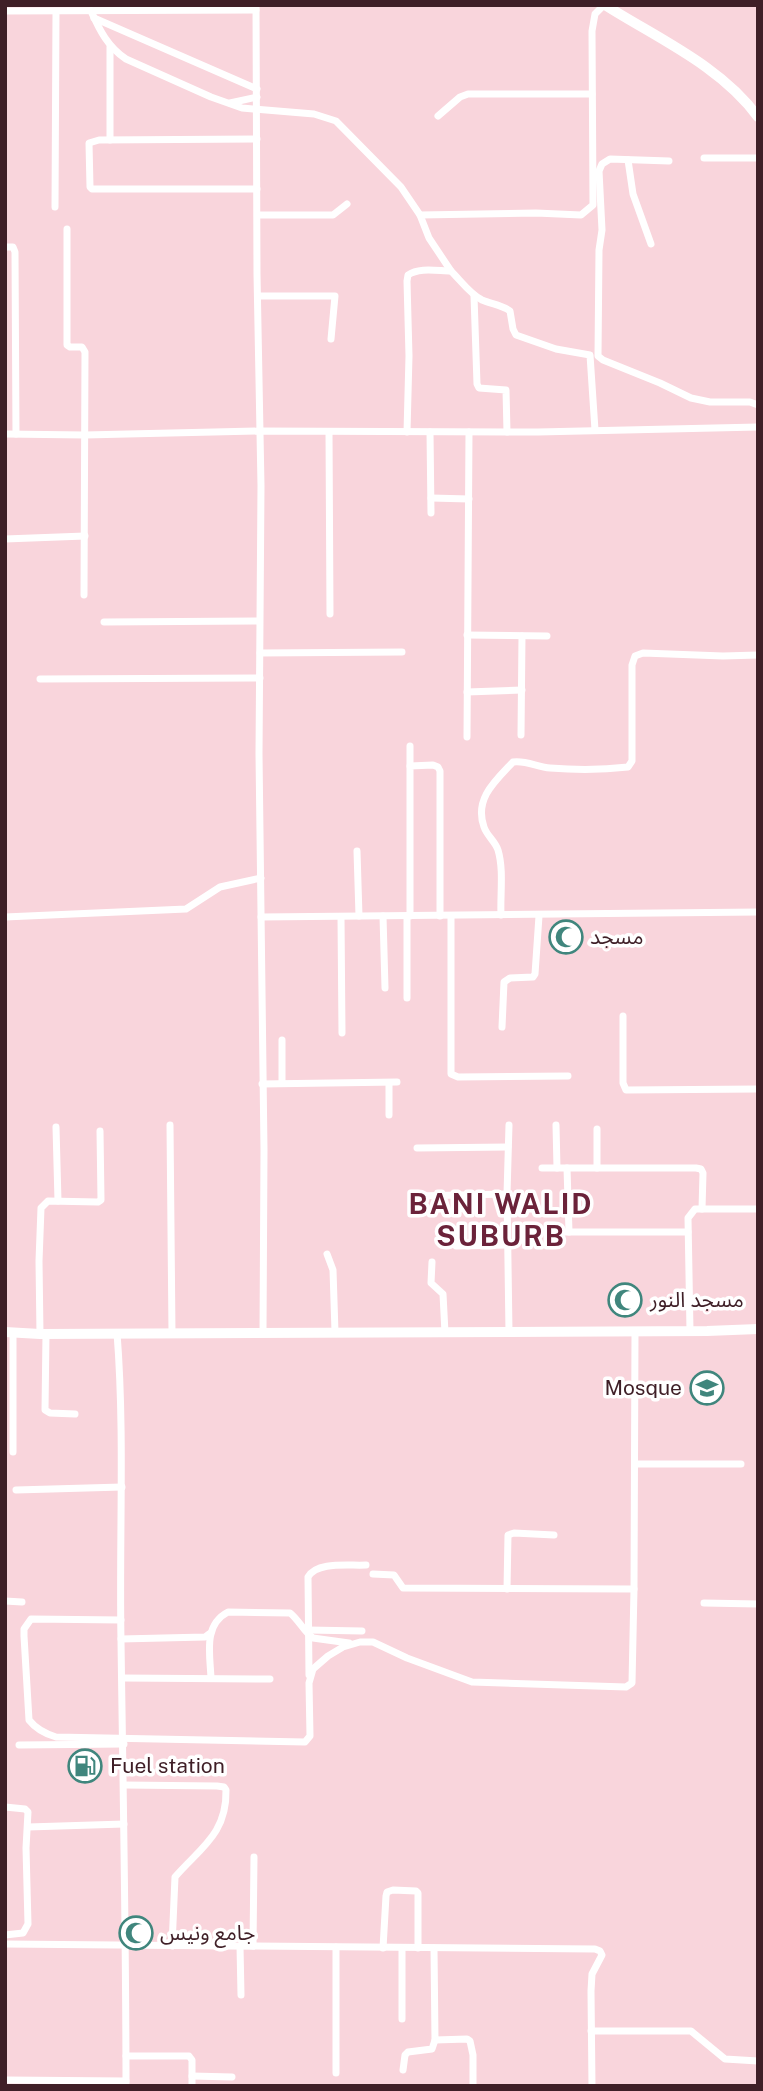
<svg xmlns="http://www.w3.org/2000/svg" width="763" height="2091" font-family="'Public Sans','Noto Sans Arabic',sans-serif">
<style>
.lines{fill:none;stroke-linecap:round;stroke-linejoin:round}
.street{stroke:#fff;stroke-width:7}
.secondary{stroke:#fff;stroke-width:10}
.labels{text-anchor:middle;stroke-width:7;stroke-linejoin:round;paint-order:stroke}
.poi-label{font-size:21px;fill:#3f1f27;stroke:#fff;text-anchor:start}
.district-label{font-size:28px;font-weight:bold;letter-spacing:2px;fill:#6b233a;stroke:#fff}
</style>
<rect width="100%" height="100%" fill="#f9d5dc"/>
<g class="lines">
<g class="street">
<polyline points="256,5 257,274 261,486 259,754 264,1150 263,1333"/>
<polyline points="5,11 256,10"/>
<path d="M91 11C100 31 108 47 126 59L211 97 242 108 314 114 336 121 401 187 420 215"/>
<polyline points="94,18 257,89"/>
<polyline points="230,103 257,97"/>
<polyline points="438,116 460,97 468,94 592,94"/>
<polyline points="257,139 99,140 89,143 90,187 92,189 257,189"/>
<polyline points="110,140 110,47"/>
<polyline points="704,158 758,158"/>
<polyline points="628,160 633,194 651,244"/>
<polyline points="669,161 610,159 602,164 599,171 602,230 599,250 598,356 603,360 660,383 691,398 710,402 750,402 758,405"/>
<polyline points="55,207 56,12"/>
<polyline points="258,215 333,215 347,204"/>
<polyline points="67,229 67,345 70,347 82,347 85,352 84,595"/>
<polyline points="5,247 13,247 15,252 16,434"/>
<polyline points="451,271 429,238 420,215 536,213 581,215 593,205 592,31 595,14 604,5"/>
<polyline points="258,296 335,296 331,339"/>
<polyline points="474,296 477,384 479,388 506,390 507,432"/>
<polyline points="329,432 330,614"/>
<path d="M407 432 409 356 407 281 408 275C419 267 438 271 451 271 461 281 470 294 482 300 491 304 502 305 510 311L513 329 516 335 556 349 590 355 595 430"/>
<polyline points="430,432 431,513"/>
<polyline points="5,434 85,435 260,431 538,432 758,427"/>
<polyline points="431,498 469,499"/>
<polyline points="5,539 85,536"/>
<polyline points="104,622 259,621"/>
<polyline points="467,635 547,636"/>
<polyline points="260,653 402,652"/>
<polyline points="40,679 260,678"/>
<polyline points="467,692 522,690"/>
<polyline points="521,735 522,636"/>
<polyline points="467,737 469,432"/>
<polyline points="410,766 410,746"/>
<polyline points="357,851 359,916"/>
<path d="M501 915C500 895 504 870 498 850 495 841 487 836 484 827 474 799 495 781 513 762 526 760 537 767 550 768 576 770 602 770 628 767L632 761V665L635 656 643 653 723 656 758 655"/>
<polyline points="383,916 385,988"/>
<polyline points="407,916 407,998"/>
<polyline points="410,916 410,766 433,765 438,767 440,771 440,916"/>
<polyline points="451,916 451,1074 458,1077 568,1076"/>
<polyline points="5,917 186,909 220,887 261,878"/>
<polyline points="261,917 758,912"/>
<polyline points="341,917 342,1033"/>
<polyline points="623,1016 623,1083 626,1090 758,1089"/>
<polyline points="502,1027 504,982 510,978 533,977 535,974 539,916"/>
<polyline points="282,1040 282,1083"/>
<polyline points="389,1083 389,1115"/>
<polyline points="262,1084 397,1082"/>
<polyline points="170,1125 172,1333"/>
<polyline points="509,1125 507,1194 509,1332"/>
<polyline points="556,1125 557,1168"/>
<polyline points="56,1127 58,1201"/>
<polyline points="597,1129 597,1168"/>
<polyline points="417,1148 508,1147"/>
<polyline points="542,1168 696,1168 701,1169 703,1173 702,1209"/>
<polyline points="567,1168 569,1232"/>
<polyline points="414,1196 507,1194"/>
<polyline points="548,1232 688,1232"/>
<polyline points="456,1246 507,1245"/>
<polyline points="327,1254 333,1270 335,1332"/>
<polyline points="432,1262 431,1283 443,1294 445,1333"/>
<polyline points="690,1331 688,1218 695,1209 758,1209"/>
<polyline points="13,1332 13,1452"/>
<path d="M117 1333C125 1435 119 1538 121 1640 123 1789 126 1937 126 2086"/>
<polyline points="40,1334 39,1261 41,1208 48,1201 98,1202 101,1200 100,1131"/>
<polyline points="46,1334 45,1410 50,1413 75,1414"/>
<polyline points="635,1464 741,1464"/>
<polyline points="16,1490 122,1487"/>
<polyline points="373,1574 394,1575 403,1588 634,1589"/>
<polyline points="507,1589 508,1535 514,1533 554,1535"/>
<polyline points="5,1601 22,1602"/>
<polyline points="704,1603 758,1604"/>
<path d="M121 1620 31 1619 24 1629V1636L29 1720C36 1729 46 1734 56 1737L305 1742 310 1736 309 1683 313 1669 328 1656 343 1647 360 1642H373L407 1658 472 1682 626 1687 632 1683 634 1589 635 1332"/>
<polyline points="308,1630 362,1631"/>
<polyline points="121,1639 205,1637 209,1634"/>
<path d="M309 1675 308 1577C317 1561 349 1566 366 1565"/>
<polyline points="122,1678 270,1679"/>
<path d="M211 1678C210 1654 203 1625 228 1612L290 1613C299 1620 304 1632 313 1638L349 1643"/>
<polyline points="19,1745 124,1744"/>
<path d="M124 1785 217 1786 224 1787 226 1790C227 1834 200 1848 175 1877L172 1946"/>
<polyline points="5,1807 25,1809 28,1812 26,1848 28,1924 23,1933 5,1935"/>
<polyline points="28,1827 124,1824"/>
<polyline points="5,1944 595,1949 600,1951 602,1955 592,1974 591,1991 592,2086"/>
<polyline points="240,1946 241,1995"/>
<polyline points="253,1946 254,1857"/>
<polyline points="336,1947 336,2073"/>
<polyline points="383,1948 386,1896 387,1892 393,1890 416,1891 418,1893 418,1948"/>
<polyline points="402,1948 402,2019"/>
<polyline points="434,1948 435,2040 467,2039 470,2041 473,2055 473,2086"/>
<polyline points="591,2031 691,2031 725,2059 758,2061"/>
<polyline points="126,2056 189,2056 192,2060 192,2086"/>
<polyline points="403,2070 405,2055 408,2052 432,2049 435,2040"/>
<polyline points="192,2076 232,2077"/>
<polyline points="5,2080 126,2081"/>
</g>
<g class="secondary">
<path d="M605 5C657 38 721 66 758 117"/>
<polyline points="5,1332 40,1334 707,1331 758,1329"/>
</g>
</g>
<defs>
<symbol id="mosque-ring" viewBox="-11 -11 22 22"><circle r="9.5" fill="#fff" stroke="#40867d" stroke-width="1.5"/><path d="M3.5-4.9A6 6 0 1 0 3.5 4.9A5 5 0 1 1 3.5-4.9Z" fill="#40867d"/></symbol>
<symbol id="school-ring" viewBox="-11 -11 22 22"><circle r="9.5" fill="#fff" stroke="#40867d" stroke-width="1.5"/><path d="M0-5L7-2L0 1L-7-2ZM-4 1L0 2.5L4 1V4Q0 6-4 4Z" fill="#40867d"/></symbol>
<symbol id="fuel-ring" viewBox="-11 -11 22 22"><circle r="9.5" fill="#fff" stroke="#40867d" stroke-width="1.5"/><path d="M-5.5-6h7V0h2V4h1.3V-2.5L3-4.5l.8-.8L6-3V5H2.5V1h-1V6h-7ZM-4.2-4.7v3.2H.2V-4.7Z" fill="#40867d"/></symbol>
</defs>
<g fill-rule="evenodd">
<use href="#mosque-ring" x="547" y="918" width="38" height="38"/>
<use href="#mosque-ring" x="606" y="1281" width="38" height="38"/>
<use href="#school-ring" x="688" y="1369" width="38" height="38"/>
<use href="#fuel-ring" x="66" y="1747" width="38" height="38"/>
<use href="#mosque-ring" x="117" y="1914" width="38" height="38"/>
</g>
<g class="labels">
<g class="poi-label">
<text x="590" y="944">مسجد</text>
<text x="650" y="1307">مسجد النور</text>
<text x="682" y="1395" text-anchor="end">Mosque</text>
<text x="110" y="1773">Fuel station</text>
<text x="160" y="1940">جامع ونيس</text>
</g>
<g class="district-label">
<text x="501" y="1214">BANI WALID<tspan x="501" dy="32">SUBURB</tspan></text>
</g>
</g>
<rect width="763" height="2091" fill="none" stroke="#3f1f27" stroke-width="14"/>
</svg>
